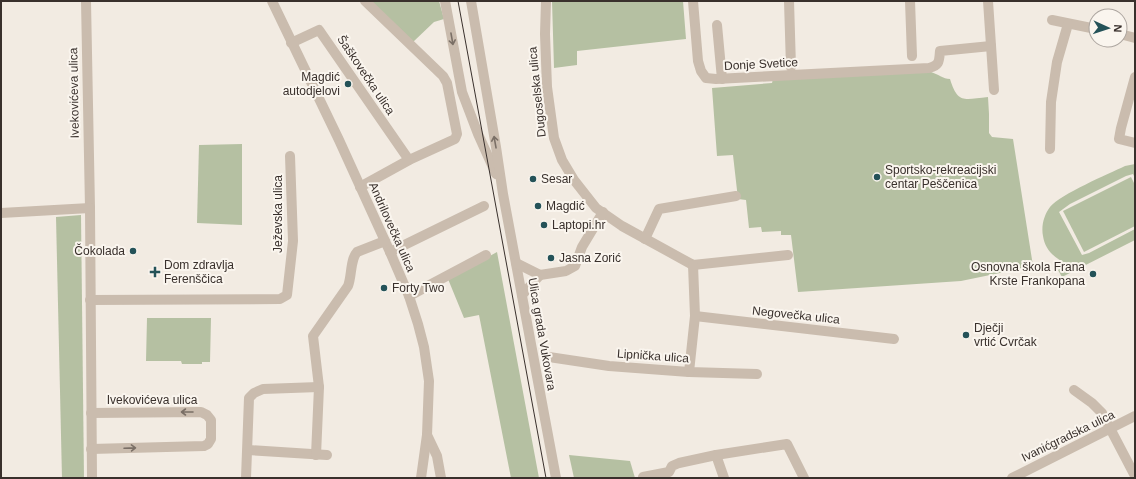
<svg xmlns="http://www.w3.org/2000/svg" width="1136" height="479" font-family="Arial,sans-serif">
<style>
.green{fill:#b5c0a2}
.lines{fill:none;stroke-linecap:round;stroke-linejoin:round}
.minor{stroke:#cabcae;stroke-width:10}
.tram{stroke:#39302c;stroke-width:1}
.oneway{stroke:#7a6f66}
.poi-dot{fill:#245258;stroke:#faf5ee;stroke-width:1.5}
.labels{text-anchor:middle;stroke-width:4;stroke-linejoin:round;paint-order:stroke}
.street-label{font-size:12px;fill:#39302c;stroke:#faf5ee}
.poi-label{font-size:12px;fill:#39302c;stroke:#faf5ee;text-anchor:start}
</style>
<rect width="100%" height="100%" fill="#f2ebe2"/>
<g class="green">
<polygon points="368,1 439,1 444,19 434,22 413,42"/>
<polygon points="552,1 683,1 686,39 577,51 577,65 554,68"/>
<path d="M931 72C938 74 943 79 950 79 958 105 965 99 988 97L989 114V133L992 137 1013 139 1033 266 961 281 798 292 791 235H781V231L762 232 761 227 749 228 746 200 738 199 733 155 717 156 712 88 772 83 773 79Z"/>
<polygon points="242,144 242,225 197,223 199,145"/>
<path d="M1135 164V178L1133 174 1126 176 1070 204 1059 212 1082 255 1089 253 1135 229V240L1062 277 1058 270 1068 264C1055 259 1045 250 1043 236 1041 226 1044 215 1050 207 1061 194 1108 174 1125 166Z"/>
<polygon points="1131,177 1135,185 1135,226 1084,252 1063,211"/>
<polygon points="81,215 84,478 62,478 56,217"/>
<polygon points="497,252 539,478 511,478 479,315 464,318 448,279"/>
<polygon points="147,318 211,318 210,362 202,362 202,364 182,364 181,361 146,361"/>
<polygon points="569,455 630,461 635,478 574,478"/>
</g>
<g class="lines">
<g class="minor">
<polyline points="86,1 90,208 92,478"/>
<polyline points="272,1 339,140 390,252 409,296 418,324 424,347 429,381 427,435 421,478"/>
<polyline points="445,1 462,92 478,134 496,174"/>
<polyline points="471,1 496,147 503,194 556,478"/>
<polyline points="546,1 545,34 547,87 554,138 562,160 574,180 596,208 622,226 693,265 788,255"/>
<path d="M693 1 698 61 701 71 706 78 716 79 929 68C940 65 939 61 940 51L991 46"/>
<polyline points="789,1 791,67"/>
<polyline points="910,1 912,56"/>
<polyline points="988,1 994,90"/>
<polyline points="1052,20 1096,29"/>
<polyline points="717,25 722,79"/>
<polyline points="1120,34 1135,38"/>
<polyline points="291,43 319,30 409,160"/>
<polyline points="1135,77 1121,128 1119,139 1135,143"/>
<polyline points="1050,149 1051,102 1057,62 1068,24"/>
<polyline points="360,187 409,160 455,139 457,134 447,83 443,76 365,1"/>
<polyline points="1,213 90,208"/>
<polyline points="645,239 659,209 736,196"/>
<polyline points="390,252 484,206"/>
<polyline points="516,263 540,275 522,295"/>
<polyline points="540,275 566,271 575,266 582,247 603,212"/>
<polyline points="409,296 486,255"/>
<polyline points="90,300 280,299 287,295 293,241 290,156"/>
<polyline points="695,316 894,339"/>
<polyline points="549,357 609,366 689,372 757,374"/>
<polyline points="689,372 695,316 693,265"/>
<polyline points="1074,390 1092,403 1102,413 1135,476"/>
<polyline points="91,413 201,412 207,415 211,420 211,439 208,444 204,446 91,449"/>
<polyline points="427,435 437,456 441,478"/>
<polyline points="248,450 327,455"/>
<path d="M316 455 319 387 313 336 348 286C352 276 350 260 357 252L385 241"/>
<polyline points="716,455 724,478"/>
<polyline points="643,477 669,472 672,466 679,463 716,455 787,444 804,478"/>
<polyline points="246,478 249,398 254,393 263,389 319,387"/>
<polyline points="1012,478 1135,416"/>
</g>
<polyline class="tram" points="458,1 546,478"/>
</g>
<defs><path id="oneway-shaft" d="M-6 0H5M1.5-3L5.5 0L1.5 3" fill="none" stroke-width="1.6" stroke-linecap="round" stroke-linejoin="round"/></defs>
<g class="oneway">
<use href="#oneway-shaft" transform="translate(452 39) rotate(80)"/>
<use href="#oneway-shaft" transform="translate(495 142) rotate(-100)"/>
<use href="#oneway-shaft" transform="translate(187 412) rotate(180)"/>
<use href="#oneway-shaft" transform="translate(130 448) rotate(-2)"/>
</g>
<g class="poi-dot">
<circle cx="348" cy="84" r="4"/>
<circle cx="877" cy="177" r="4"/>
<circle cx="533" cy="179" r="4"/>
<circle cx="538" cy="206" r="4"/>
<circle cx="544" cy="225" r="4"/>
<circle cx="133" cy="251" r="4"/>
<circle cx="551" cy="258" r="4"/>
<path d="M153 266h4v4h4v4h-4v4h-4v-4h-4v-4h4z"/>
<circle cx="1093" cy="274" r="4"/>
<circle cx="384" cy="288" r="4"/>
<circle cx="966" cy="335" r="4"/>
</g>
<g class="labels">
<g class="street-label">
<text transform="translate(761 64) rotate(-3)" y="4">Donje Svetice</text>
<text transform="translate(366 75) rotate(56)" y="4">Šaškovečka ulica</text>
<text transform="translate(537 92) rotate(-96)" y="4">Dugoselska ulica</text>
<text transform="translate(74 93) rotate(-91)" y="4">Ivekovićeva ulica</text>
<text transform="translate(278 214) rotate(-90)" y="4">Ježevska ulica</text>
<text transform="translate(392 227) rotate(66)" y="4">Andrilovečka ulica</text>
<text transform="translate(796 315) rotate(6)" y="4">Negovečka ulica</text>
<text transform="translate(542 334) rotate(80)" y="4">Ulica grada Vukovara</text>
<text transform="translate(653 356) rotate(4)" y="4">Lipnička ulica</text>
<text x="152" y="404">Ivekovićeva ulica</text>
<text transform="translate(1068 436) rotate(-26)" y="4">Ivanićgradska ulica</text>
</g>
<g class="poi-label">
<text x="340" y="81" text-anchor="end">Magdić<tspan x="340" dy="14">autodjelovi</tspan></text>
<text x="885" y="174">Sportsko-rekreacijski<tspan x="885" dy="14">centar Peščenica</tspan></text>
<text x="541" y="183">Sesar</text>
<text x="546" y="210">Magdić</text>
<text x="552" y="229">Laptopi.hr</text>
<text x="125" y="255" text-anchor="end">Čokolada</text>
<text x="559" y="262">Jasna Zorić</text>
<text x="164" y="269">Dom zdravlja<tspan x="164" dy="14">Ferenščica</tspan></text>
<text x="1085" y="271" text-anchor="end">Osnovna škola Frana<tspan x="1085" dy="14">Krste Frankopana</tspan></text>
<text x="392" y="292">Forty Two</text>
<text x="974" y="332">Dječji<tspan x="974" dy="14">vrtić Cvrčak</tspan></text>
</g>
</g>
<rect width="1136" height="479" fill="none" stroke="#39302c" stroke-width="4"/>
<g transform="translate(1108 28) rotate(93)"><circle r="19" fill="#faf5ee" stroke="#ada6a0"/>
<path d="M0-3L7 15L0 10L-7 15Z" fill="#245258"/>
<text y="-6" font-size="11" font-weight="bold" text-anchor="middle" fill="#39302c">N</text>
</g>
</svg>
